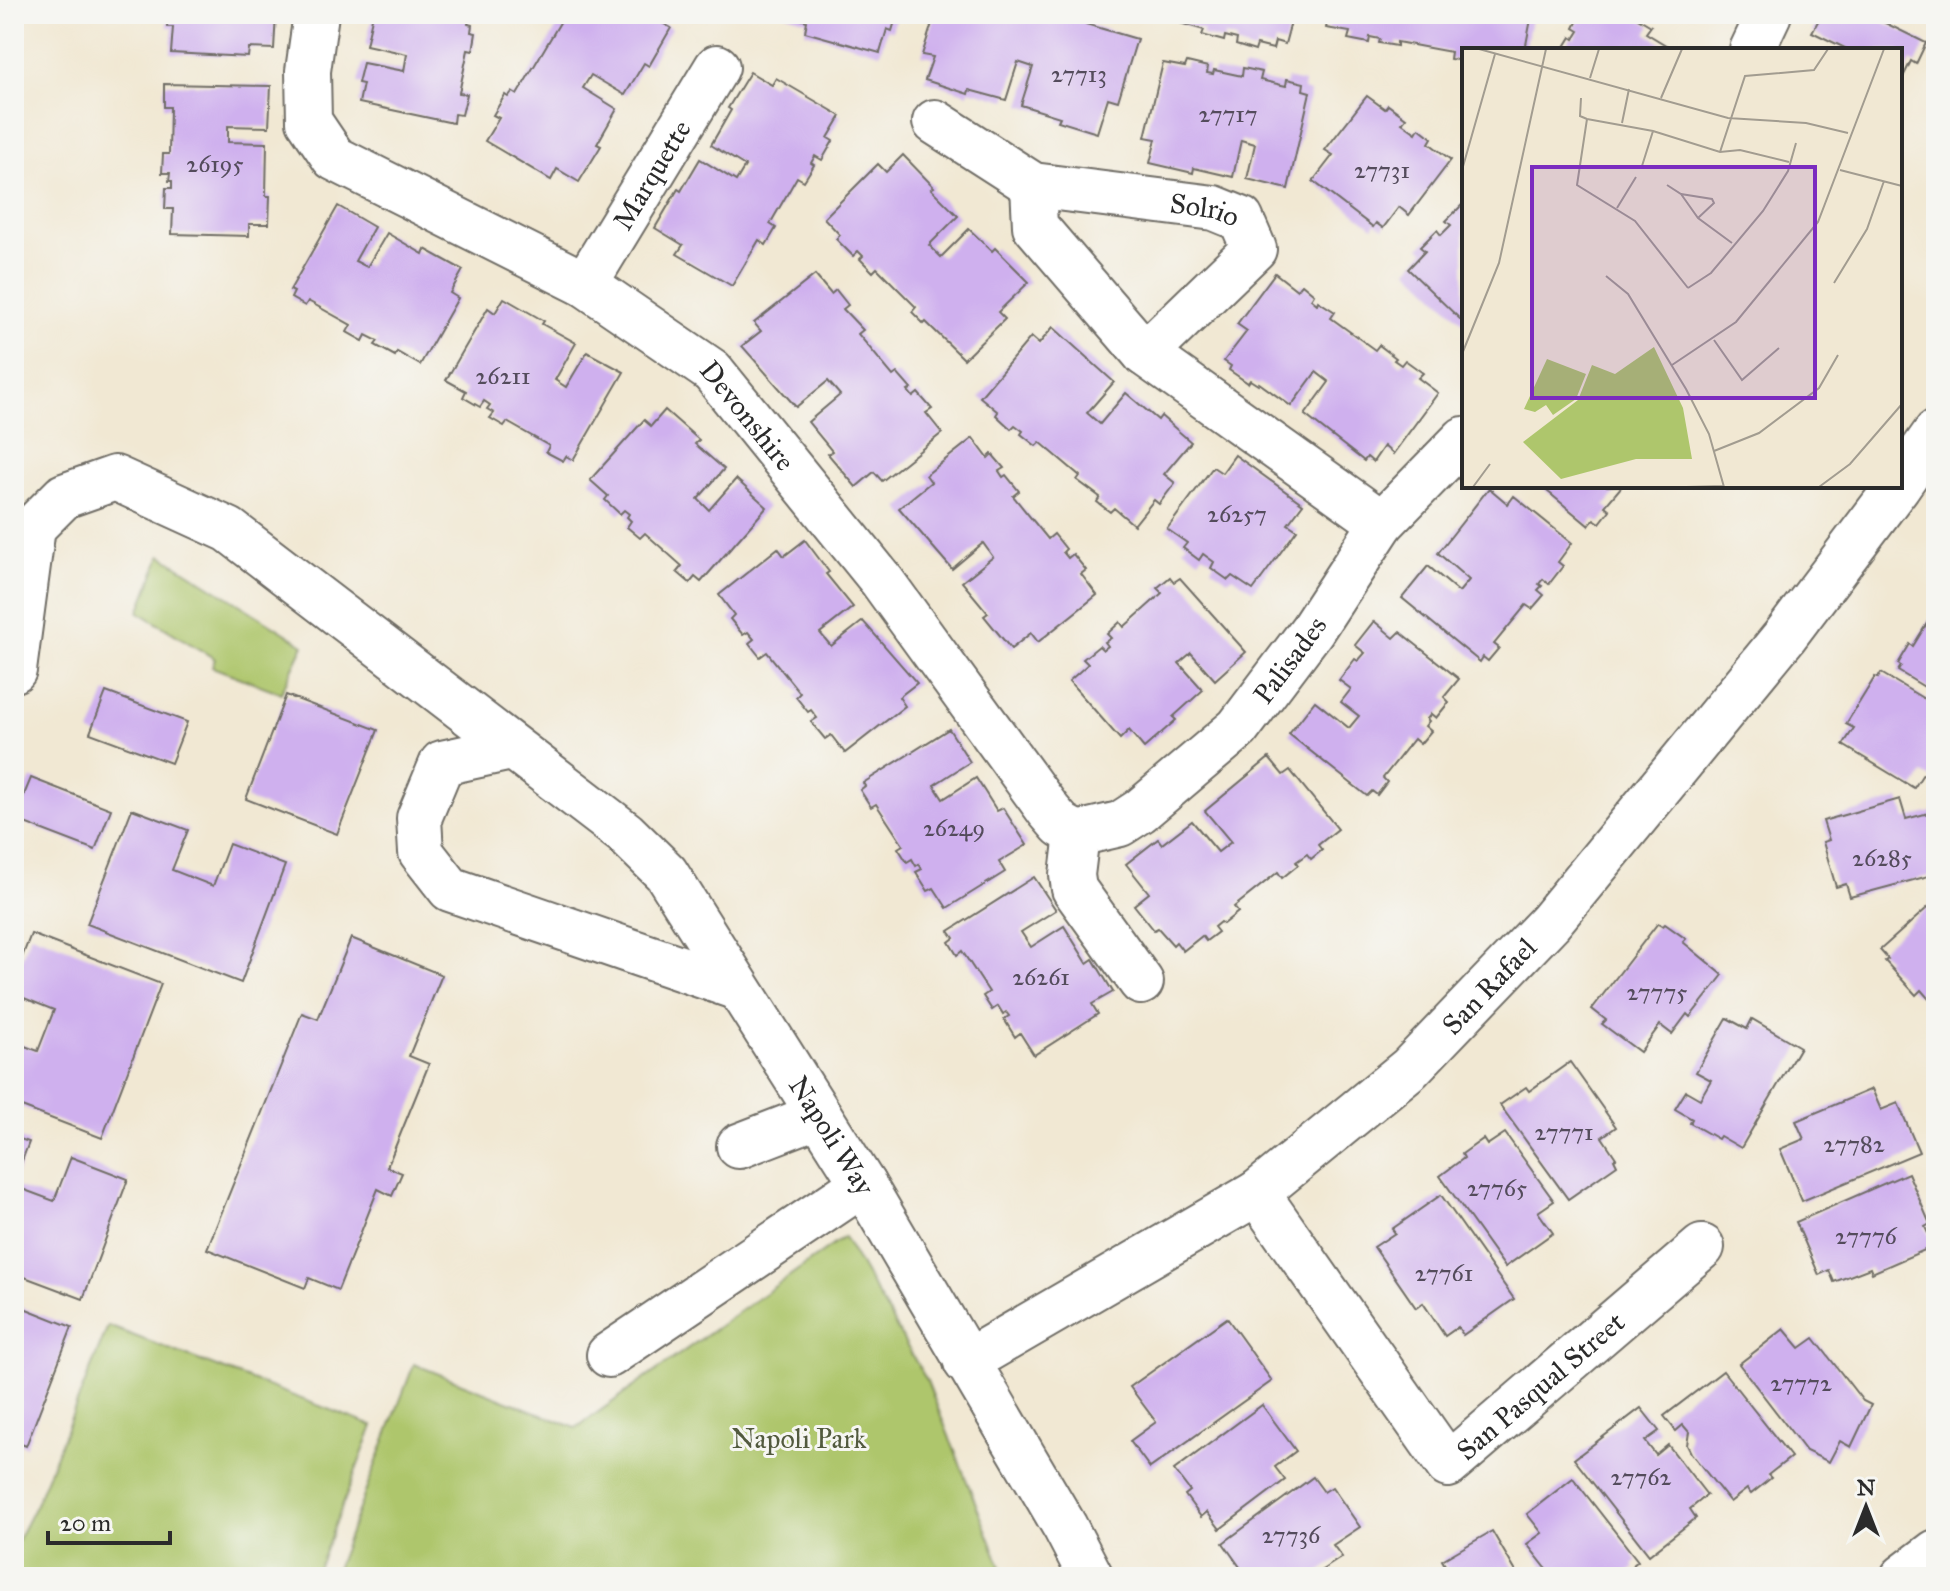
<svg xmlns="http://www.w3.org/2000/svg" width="1950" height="1591" font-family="'IM FELL Great Primer',serif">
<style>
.green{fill:#aec66c;stroke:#6c784c;stroke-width:2}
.building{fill:#cfb0ee}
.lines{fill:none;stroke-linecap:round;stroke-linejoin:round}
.minor-casing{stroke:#706d66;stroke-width:48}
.minor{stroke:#fff;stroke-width:44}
.labels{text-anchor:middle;stroke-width:6;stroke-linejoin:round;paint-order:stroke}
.number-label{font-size:24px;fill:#544c5c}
.street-label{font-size:28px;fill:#2b2b2b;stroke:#f6f6f2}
.park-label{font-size:28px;fill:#525a3e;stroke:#f6f6f2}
.inset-road{fill:none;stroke:#a29c90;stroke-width:2}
.view{fill:#7b2cbf;fill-opacity:0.15;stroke:#7b2cbf;stroke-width:4}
.inset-edge{fill:none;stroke:#2b2b2b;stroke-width:4}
</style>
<rect width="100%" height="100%" fill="#f6f6f2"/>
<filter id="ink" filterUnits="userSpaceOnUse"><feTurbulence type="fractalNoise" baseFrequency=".0125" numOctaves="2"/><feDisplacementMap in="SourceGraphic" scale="16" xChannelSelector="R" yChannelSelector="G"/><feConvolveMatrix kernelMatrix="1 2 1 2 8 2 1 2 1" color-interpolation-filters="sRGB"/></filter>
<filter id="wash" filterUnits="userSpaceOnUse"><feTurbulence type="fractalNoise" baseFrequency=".006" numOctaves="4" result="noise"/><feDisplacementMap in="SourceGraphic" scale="32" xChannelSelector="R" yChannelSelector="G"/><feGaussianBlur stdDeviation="1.8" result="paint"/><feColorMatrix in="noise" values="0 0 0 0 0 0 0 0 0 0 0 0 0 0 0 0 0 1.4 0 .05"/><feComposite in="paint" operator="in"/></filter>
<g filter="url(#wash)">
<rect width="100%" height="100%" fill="#f1e8d3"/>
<g class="green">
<polygon points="161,555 304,645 281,693 212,667 215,659 139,612"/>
<polygon points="844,1237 927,1381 1005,1577 333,1577 414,1364 576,1428"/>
<polygon points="108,1326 373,1426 315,1577 14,1577 14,1547 36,1504"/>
</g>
<g id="blocks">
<g class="building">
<polygon points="168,14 276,14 274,49 249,48 248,57 171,53 173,27 167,27"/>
<polygon points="373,14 476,14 475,20 469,19 468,24 472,25 471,32 476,33 473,51 468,50 459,93 467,94 462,115 454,114 453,123 359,103 363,84 358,83 363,63 404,71 407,54 366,45"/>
<polygon points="565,14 646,14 671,28 649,66 644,63 625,95 591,75 583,88 617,109 597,144 601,146 579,182 557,169 551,180 485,141 499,118 493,115 505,95 508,97 512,92 517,95"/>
<polygon points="785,14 897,14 892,31 887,29 880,53 805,32 807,21"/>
<polygon points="935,14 1044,14 1067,21 1069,15 1087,21 1086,24 1137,39 1118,101 1108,98 1097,133 1058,121 1060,117 1021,105 1033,67 1018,62 1006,100 969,90 968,94 925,80 933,57 922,55"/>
<polygon points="1183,14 1293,14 1285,44 1275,41 1273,49 1257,45 1255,51 1236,45 1237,39 1225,36 1224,41 1202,35 1204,30 1180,23"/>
<polygon points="1329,14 1532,14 1525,50 1464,50 1464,61 1450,59 1451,52 1397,42 1397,46 1379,43 1380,39 1370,37 1369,43 1348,39 1350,32 1326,28"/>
<polygon points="1581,14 1588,16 1589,14 1631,14 1651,26 1646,33 1674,50 1563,50 1571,37 1574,39 1579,31 1574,28"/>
<polygon points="1822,14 1867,14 1926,43 1916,64 1911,61 1900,83 1900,50 1849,50 1812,32"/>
<polygon points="1187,62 1208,67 1207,73 1213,74 1214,70 1242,76 1243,68 1262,72 1260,80 1286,86 1287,79 1304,83 1303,90 1310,92 1288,189 1247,179 1255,144 1241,140 1233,177 1194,168 1193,173 1150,163 1156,139 1145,137 1163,63 1185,67"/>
<polygon points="750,72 772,85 776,78 841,116 828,138 833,141 822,160 815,156 811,163 814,165 804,181 797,177 770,224 776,228 766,245 759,240 732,286 677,254 683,245 655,228 678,189 681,191 700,159 736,181 745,166 711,145 731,110 728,108"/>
<polygon points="164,84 271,86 269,127 228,126 228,142 267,143 266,196 270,196 269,224 249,224 249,236 172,234 173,209 165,209 166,188 172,188 172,181 169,181 170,173 162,173 163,154 169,154 170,107 164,107"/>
<polygon points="1367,96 1385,109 1388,105 1406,118 1402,123 1416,133 1419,128 1432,138 1429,143 1451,160 1409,215 1399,207 1383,228 1376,223 1373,227 1313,181 1333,155 1325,150"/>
<polygon points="903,155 934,187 931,189 958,216 929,245 941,257 969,229 992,251 995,248 1029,282 998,312 1005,319 964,359 926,322 924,324 912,312 916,307 877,268 873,272 860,259 863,256 858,251 853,256 836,239 840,235 824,218 878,164 886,172"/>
<polygon points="1462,205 1464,207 1464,323 1408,269 1425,251 1420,247 1437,230 1441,235 1451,225 1446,221"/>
<polygon points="338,206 374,227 355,261 367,267 387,233 423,254 425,249 463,270 450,293 458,298 420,365 397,352 395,356 375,345 378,341 366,335 363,341 347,332 351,325 308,301 305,306 291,298 294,292 290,290"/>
<polygon points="1275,273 1297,290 1302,284 1314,294 1311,299 1317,304 1318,301 1335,312 1331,318 1375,350 1379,345 1396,358 1394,360 1401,365 1405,360 1423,373 1418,378 1438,393 1393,454 1384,446 1373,462 1367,457 1364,461 1305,415 1329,382 1316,372 1291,406 1259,383 1258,385 1250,380 1248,383 1229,370 1231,366 1224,361 1247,331 1237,324"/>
<polygon points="815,275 831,294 836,290 848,305 843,309 863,330 858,334 893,376 897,373 911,389 908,391 913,397 918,393 932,409 926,413 942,433 882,481 874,472 856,487 828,454 832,451 808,422 840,395 828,381 796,407 742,346 761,331 754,323"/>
<polygon points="504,298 544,321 542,324 576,343 555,380 566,387 587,352 624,372 573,460 566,456 563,461 546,452 549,446 507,422 504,426 490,418 494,413 487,409 490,405 484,401 480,407 463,397 466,391 446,380 488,308 495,313"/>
<polygon points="1053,327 1114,382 1087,413 1100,424 1126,393 1158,420 1161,416 1191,442 1164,474 1175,483 1159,504 1154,500 1134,525 1114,508 1110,512 1097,502 1100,497 1077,480 1080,476 1040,442 1036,446 1021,434 1023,431 1015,425 1011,429 996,415 998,412 980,397 1031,337 1039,344"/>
<polygon points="665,410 699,440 695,444 724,469 698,499 709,510 736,479 767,507 701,582 695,577 690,583 677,572 682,566 645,533 640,538 627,527 631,521 627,517 629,514 624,510 620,514 605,500 608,496 590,480 644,420 651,426"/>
<polygon points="973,438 988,458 992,454 1004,468 999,471 1003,477 1006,475 1019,491 1013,496 1048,539 1054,534 1066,549 1063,552 1068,558 1073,554 1086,570 1081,574 1097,595 1038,642 1031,633 1011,649 984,616 988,613 962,582 993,557 983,543 952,569 899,508 931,482 926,475"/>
<polygon points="1235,455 1303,504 1288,524 1297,530 1253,590 1232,576 1228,580 1211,568 1214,562 1203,554 1199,560 1183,548 1187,543 1167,529 1213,467 1222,473"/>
<polygon points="1541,486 1622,486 1605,506 1610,510 1600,523 1594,519 1589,526"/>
<polygon points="1489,488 1508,504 1514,496 1572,543 1558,562 1563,566 1549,584 1543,579 1539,584 1542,586 1538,590 1544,595 1532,609 1526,605 1494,644 1499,648 1488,661 1483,657 1480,662 1402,598 1428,566 1459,592 1469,580 1438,553"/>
<polygon points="805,540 829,572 826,574 853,607 820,633 831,646 863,621 917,683 899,697 905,706 845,753 831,735 825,739 811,722 817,718 811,710 808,712 796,697 800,693 767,652 760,657 749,643 754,639 748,632 743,635 730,619 734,615 719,595 778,548 784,556"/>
<polygon points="1170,577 1174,582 1180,578 1246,652 1215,680 1191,653 1179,663 1203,690 1173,717 1176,720 1144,748 1129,730 1120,739 1069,681 1088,664 1083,659 1099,646 1103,650 1108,646 1105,642 1111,638 1107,634 1120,622 1124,627 1162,593 1157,588"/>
<polygon points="1936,616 1936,694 1898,671 1901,666 1898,664 1910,644 1913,646 1929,620 1932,622"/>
<polygon points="1374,621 1394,638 1400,632 1459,679 1444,697 1449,702 1436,718 1431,714 1427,719 1429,721 1425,726 1431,731 1420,744 1414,739 1383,778 1387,782 1377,795 1372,791 1367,796 1289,734 1315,701 1349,728 1359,716 1341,702 1351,689 1339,680 1355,659 1358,661 1365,653 1355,645"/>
<polygon points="1881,673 1936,706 1936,781 1923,774 1914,788 1843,745 1854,728 1846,724 1875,677 1878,678"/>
<polygon points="106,692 187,722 171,763 90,733"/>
<polygon points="286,695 378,730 337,834 246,799"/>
<polygon points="949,729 970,762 934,785 943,799 976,778 997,811 1003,808 1027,845 999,862 1005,872 947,908 934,888 928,891 916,872 922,869 919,864 916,866 912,859 907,862 898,848 903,845 876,804 871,807 860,790 865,786 863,783"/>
<polygon points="1269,758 1283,775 1290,770 1338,829 1318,845 1322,850 1311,859 1307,854 1296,862 1298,865 1282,878 1278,872 1234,907 1238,912 1223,924 1220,922 1214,927 1218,932 1206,941 1202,936 1183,951 1176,942 1173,945 1158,928 1154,930 1134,905 1149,893 1126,864 1158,839 1162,844 1192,821 1218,852 1231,842 1205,811"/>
<polygon points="31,778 111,809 95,850 14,819"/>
<polygon points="1900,799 1906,819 1936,811 1936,874 1850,897 1846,884 1836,887 1823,842 1829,840 1823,821"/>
<polygon points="132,809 188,830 172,870 213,886 229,844 285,865 241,983 87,924"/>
<polygon points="1034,877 1056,910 1021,932 1031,947 1064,926 1087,963 1093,959 1113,992 1092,1004 1098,1014 1034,1055 1020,1033 1015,1037 1004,1019 1009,1016 1006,1012 1003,1014 998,1006 992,1010 983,996 989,992 962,951 957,955 949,942 954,938 949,931"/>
<polygon points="1936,900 1936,1007 1921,990 1916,995 1885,961 1888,959 1880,950"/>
<polygon points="1658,923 1663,926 1665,924 1686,939 1683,942 1723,975 1690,1017 1687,1014 1672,1034 1660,1025 1640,1052 1602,1024 1606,1020 1592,1009"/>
<polygon points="31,934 161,984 102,1138 14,1104 14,1042 38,1051 54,1010 14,994 14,978"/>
<polygon points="351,938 442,975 409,1056 429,1064 387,1167 402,1173 392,1196 378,1189 338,1290 309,1278 305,1288 207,1249 302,1013 318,1019"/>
<polygon points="1727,1018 1747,1029 1752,1019 1800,1047 1741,1148 1720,1136 1718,1139 1690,1123 1692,1119 1675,1109 1686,1091 1700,1099 1711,1080 1696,1072"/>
<polygon points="1570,1062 1616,1127 1602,1137 1616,1158 1614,1159 1617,1165 1568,1199 1500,1105 1526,1087 1529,1091"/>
<polygon points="1872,1089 1881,1110 1898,1103 1919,1152 1802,1201 1780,1149 1804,1139 1796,1121"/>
<polygon points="1505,1133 1554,1201 1538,1212 1553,1233 1505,1267 1440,1176 1464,1158 1462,1154 1483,1139 1487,1145"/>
<polygon points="14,1137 29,1142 14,1182"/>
<polygon points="71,1157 128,1179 83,1299 14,1273 14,1186 54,1201"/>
<polygon points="1908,1173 1930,1224 1925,1227 1934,1246 1872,1273 1870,1268 1834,1282 1829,1270 1819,1275 1796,1222"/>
<polygon points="1441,1195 1514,1299 1463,1335 1458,1327 1445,1336 1423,1303 1416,1308 1374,1247 1395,1233 1392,1229"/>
<polygon points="14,1304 72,1327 26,1446 14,1441"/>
<polygon points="1227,1318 1272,1381 1150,1468 1130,1441 1156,1422 1130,1387"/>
<polygon points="1784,1329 1800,1348 1814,1338 1863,1401 1871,1405 1851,1447 1840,1441 1829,1462 1806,1451 1739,1364"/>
<polygon points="1723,1371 1791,1457 1768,1475 1771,1478 1751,1494 1747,1489 1730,1502 1691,1453 1687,1445 1689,1432 1683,1425 1676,1431 1664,1416"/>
<polygon points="1262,1405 1296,1451 1275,1467 1285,1480 1220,1529 1207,1512 1201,1517 1185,1495 1190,1491 1174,1470"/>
<polygon points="1641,1408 1659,1431 1645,1441 1656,1455 1668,1445 1707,1495 1690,1509 1696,1518 1649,1555 1574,1459"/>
<polygon points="1313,1477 1324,1492 1332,1487 1360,1527 1333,1545 1342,1557 1316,1574 1318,1577 1254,1577 1250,1570 1245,1574 1223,1543"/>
<polygon points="1573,1478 1638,1561 1633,1565 1635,1568 1623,1577 1553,1577 1527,1544 1542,1533 1527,1514"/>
<polygon points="1492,1531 1519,1577 1452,1577 1442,1560"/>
</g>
</g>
</g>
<g filter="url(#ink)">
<use href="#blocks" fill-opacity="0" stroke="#706d66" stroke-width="2"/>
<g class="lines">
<defs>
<g id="minor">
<path id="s1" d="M316 14 308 71 309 121 334 158 585 284 712 371 882 581 1049 811 1061 825 1077 834"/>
<polyline points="1752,50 1769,14"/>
<path id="s2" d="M935 122 1033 185 1214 208 1241 219 1254 249 1145 354"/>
<polyline points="1033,185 1035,226 1145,354 1382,523"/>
<path id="s3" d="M585 284 717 67"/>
<polyline points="1900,483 1936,432"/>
<path id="s4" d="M14 670 33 527 64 496 115 478 229 530 625 833 666 873 863 1184 1065 1527 1091 1577"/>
<polyline points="511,748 442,763 419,818 421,852 450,889 738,988"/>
<path id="s5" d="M1077 834 1120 824 1140 811 1238 728 1312 630 1382 523 1464 439"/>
<polyline points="1077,834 1072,875 1074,889 1141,982"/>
<polyline points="739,1146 819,1115"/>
<path id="s6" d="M1257 1193 1448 1465 1702 1247"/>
<polyline points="609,1355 863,1184"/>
<path id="s7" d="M966 1362 1257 1193 1410 1068 1550 922 1784 637 1898 486"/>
<polyline points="1903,1577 1936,1552"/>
</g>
</defs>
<use href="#minor" class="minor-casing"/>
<use href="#minor" class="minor"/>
</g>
</g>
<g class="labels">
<g class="number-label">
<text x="1079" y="82">27713</text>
<text x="1228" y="122">27717</text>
<text x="215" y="172">26195</text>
<text x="1382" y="178">27731</text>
<text x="503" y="384">26211</text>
<text x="1237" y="522">26257</text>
<text x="954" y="836">26249</text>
<text x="1882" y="866">26285</text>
<text x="1041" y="985">26261</text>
<text x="1657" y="1000">27775</text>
<text x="1564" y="1140">27771</text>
<text x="1854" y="1152">27782</text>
<text x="1497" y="1196">27765</text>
<text x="1866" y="1244">27776</text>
<text x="1444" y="1281">27761</text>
<text x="1801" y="1391">27772</text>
<text x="1641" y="1485">27762</text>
<text x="1291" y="1543">27736</text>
</g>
<g class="street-label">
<text dy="10" stroke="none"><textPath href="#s3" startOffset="128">Marquette</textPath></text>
<text dy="10" stroke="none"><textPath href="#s2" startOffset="290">Solrio</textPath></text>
<text dy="10" stroke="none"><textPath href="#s1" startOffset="644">Devonshire</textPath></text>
<text dy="10" stroke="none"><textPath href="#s5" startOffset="282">Palisades</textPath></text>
<text dy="10" stroke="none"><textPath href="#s7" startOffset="648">San Rafael</textPath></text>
<text dy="10" stroke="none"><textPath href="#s4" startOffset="1234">Napoli Way</textPath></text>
<text dy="10" stroke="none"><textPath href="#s6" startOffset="454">San Pasqual Street</textPath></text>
</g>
<g class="park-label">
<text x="799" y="1448">Napoli Park</text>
</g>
</g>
<g transform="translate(1462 48)">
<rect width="440" height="440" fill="#f1e8d3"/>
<path d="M192 299 221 360 230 411H174L99 431 61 394 116 352 130 317 153 326ZM85 311 124 326 114 351 91 367 84 357 73 364 62 361Z" fill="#aec66c"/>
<path class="inset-road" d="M17 1 266 70 344 75 386 85M128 30 137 1M119 50 118 68 125 71M199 50 220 1M125 71 115 137 173 173 226 240M125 71 191 83 258 104 278 102 327 114M160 75 167 41M258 104 283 28 352 22 366 1M180 118 191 83M0 122 33 6M378 122 440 138M205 137 219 146 250 151 252 155 236 170M219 146 236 170 270 195M155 160 174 129M144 228 166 246 224 341 247 386 262 439M372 235 405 181 422 133M226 240 249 225 301 163 326 123 334 95M252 292 280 332 317 300M0 306 37 215 84 1M210 317 274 274 356 174 422 1M252 403 297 385 357 340 376 307M11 439 28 416M224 439 262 438M357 439 388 416 440 356"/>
<path class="view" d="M70 119H353V350H70Z"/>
<rect width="440" height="440" class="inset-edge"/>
</g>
<rect width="1950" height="1591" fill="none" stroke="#f6f6f2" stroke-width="48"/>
<g transform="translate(1866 1507)" stroke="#f6f6f2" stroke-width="6" paint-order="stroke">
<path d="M0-6L14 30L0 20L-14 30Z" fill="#2b2b2b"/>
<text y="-12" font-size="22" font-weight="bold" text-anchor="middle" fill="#2b2b2b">N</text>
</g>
<path d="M48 1531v12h122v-12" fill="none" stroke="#2b2b2b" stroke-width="4"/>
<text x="60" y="1531" font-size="24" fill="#2b2b2b" stroke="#f6f6f2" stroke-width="6" paint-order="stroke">20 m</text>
</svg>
